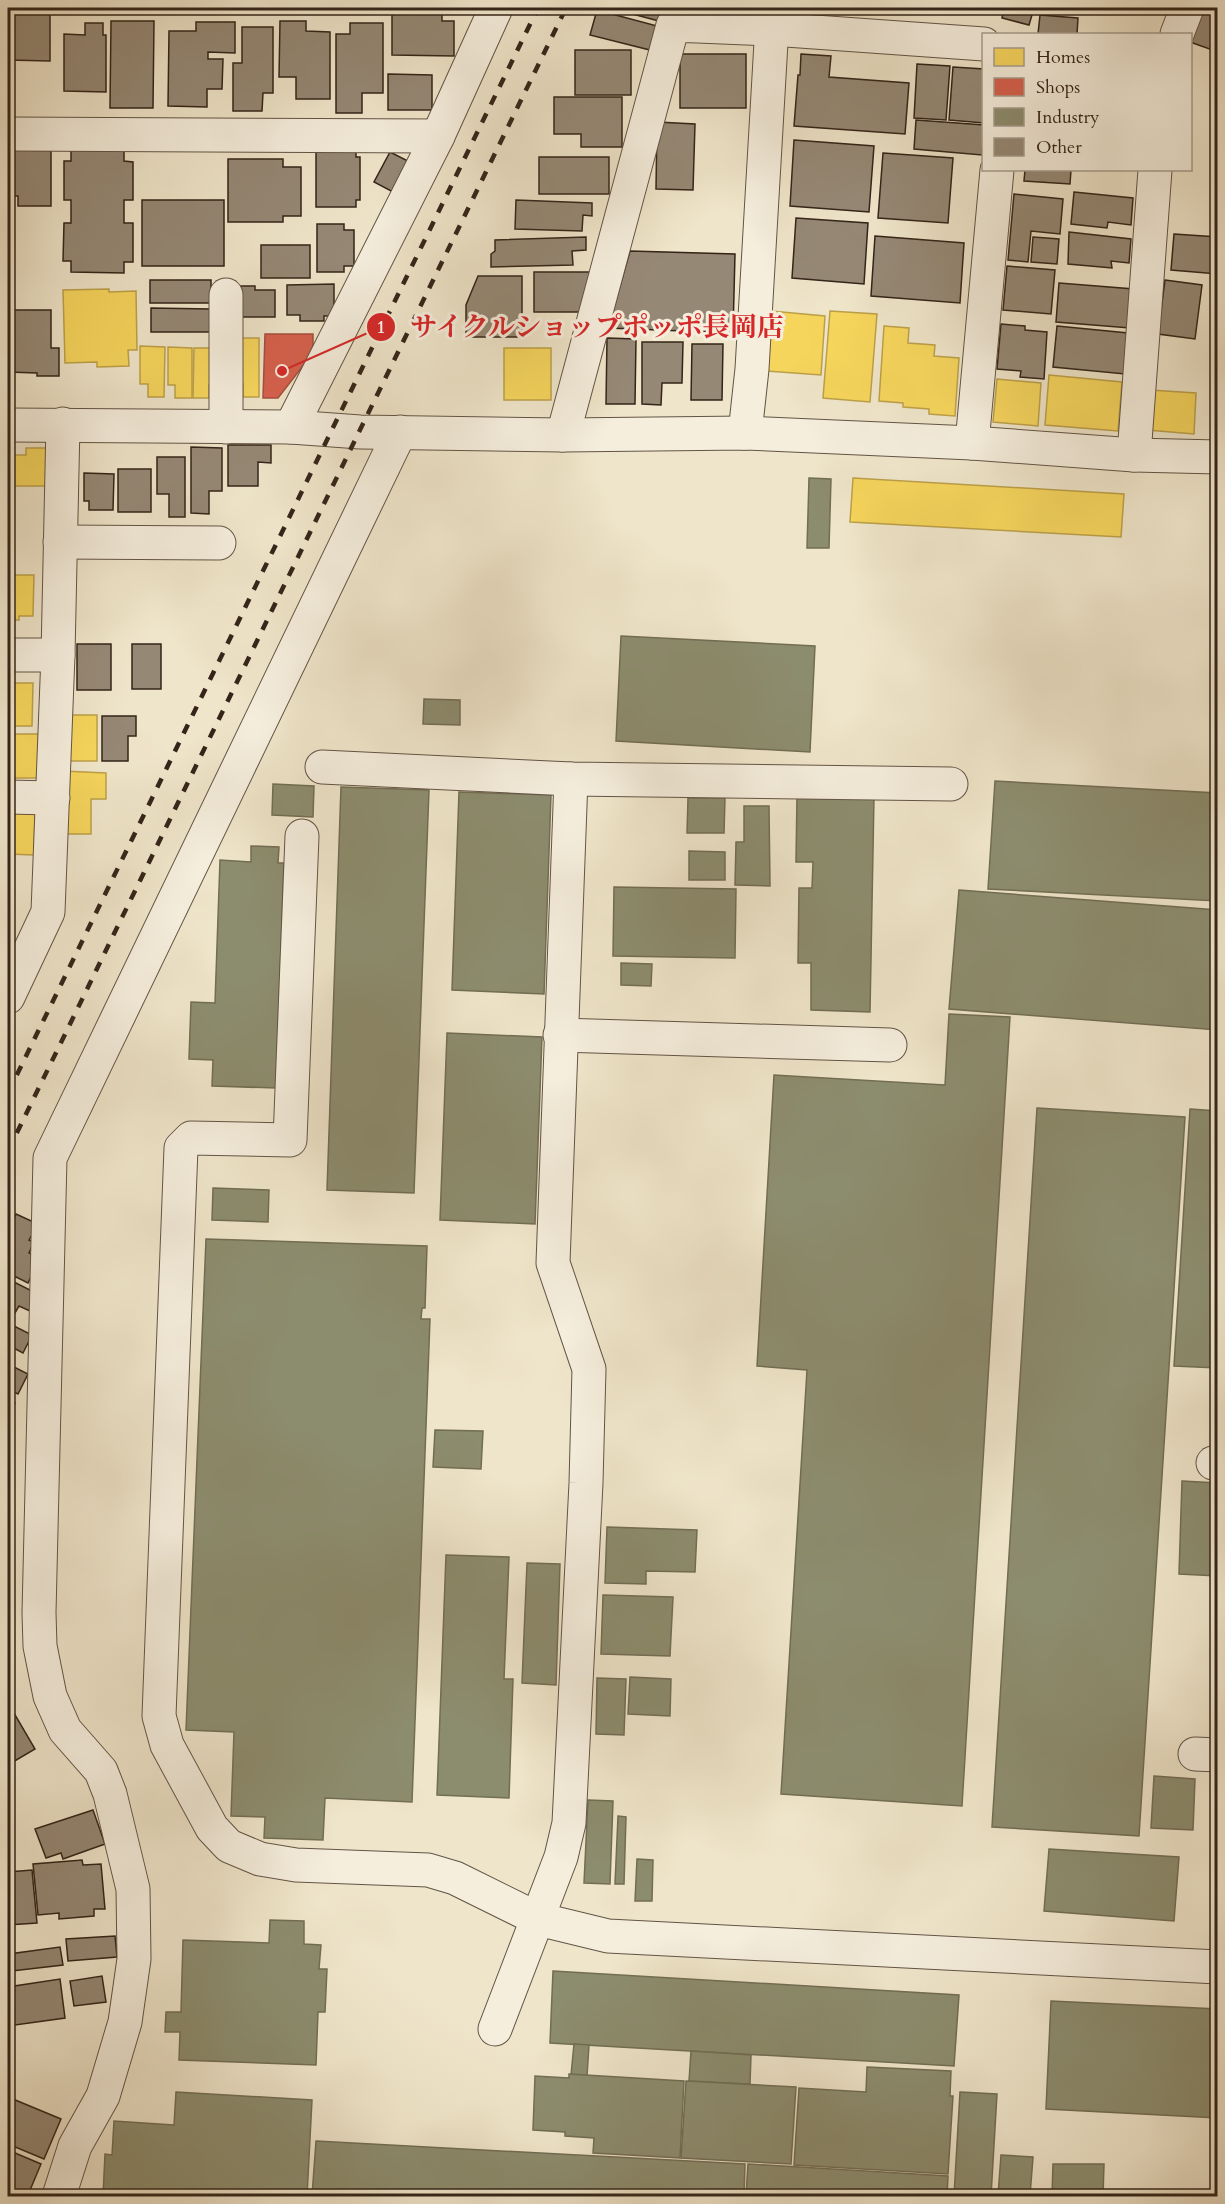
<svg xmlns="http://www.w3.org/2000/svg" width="1225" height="2204" font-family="Cardo,'Noto Serif JP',serif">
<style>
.homes{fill:#f6d55c;stroke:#bca048;stroke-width:1.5}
.shops{fill:#d6604d;stroke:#a54e3d;stroke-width:1.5}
.industry{fill:#8c8c6e;stroke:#726d54;stroke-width:1.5}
.building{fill:#958875;stroke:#342419;stroke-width:1.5}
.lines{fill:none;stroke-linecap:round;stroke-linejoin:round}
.minor-casing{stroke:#635445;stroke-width:35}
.minor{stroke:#f5eedd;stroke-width:33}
.rail{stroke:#342419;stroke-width:4.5;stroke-dasharray:10 10;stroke-linecap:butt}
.leader{fill:none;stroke:#d62828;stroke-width:2}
.callout-dot{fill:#d62828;stroke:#f5eedd;stroke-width:2}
.mark-label{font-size:18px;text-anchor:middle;font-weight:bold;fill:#fff}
.callout-label{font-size:27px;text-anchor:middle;font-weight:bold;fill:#d62828;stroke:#f5eedd;stroke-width:6;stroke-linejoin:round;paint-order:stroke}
</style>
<rect width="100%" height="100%" fill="#efe5ca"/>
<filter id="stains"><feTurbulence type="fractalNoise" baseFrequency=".00333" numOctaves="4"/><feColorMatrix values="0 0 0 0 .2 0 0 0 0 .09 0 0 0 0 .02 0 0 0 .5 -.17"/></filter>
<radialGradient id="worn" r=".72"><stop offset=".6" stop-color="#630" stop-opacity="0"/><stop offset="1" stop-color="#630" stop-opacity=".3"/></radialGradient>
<g class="homes">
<polygon points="109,289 109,292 136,291 137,350 128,350 129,366 97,367 97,362 65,363 63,290"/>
<polygon points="771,311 825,316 821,375 767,371"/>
<polygon points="830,311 877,314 870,402 823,398"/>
<polygon points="884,326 909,328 908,343 935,345 934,356 959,358 955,416 929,414 929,409 903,407 903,403 879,401"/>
<polygon points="235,338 259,338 259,397 243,397 243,384 235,384"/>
<polygon points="140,346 165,347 164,397 148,397 148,384 140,384"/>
<polygon points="168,347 192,348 192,398 175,398 175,385 168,385"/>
<polygon points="194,348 218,348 218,385 209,385 209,398 193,398"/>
<rect x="504" y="348" width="47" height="52"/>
<polygon points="1049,375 1122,382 1118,431 1045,425"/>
<polygon points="997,379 1041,383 1038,426 993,422"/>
<polygon points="1150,390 1196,393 1194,434 1147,430"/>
<polygon points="26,448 46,448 50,486 8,486 8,455 26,455"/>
<polygon points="853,478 1124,494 1121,537 850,522"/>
<polygon points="8,575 34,575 33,616 19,616 19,620 8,620"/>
<polygon points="8,674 14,674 13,683 33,683 32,726 13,726 13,729 8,729"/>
<rect x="65" y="715" width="32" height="46"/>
<rect x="8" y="734" width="31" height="44"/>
<polygon points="63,771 106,773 106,799 91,799 91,834 63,834"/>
<polygon points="8,811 35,812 34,855 8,854"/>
</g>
<polygon class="shops" points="265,334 313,334 313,353 278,398 263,398"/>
<g class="industry">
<polygon points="809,478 831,479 829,548 807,548"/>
<polygon points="621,636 815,646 810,752 616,741"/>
<polygon points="424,699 460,700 460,725 423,724"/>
<polygon points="995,781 1218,793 1218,901 988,889"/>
<polygon points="273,784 314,786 313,817 272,815"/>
<polygon points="341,787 429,790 414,1193 327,1190"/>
<polygon points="459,792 551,795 544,994 452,990"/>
<polygon points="797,796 874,797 870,1012 811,1010 811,963 798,963 799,888 812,888 813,862 796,862"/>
<polygon points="688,798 725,798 724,833 687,833"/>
<polygon points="744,806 769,806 770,886 735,885 736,842 744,842"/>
<polygon points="251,846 279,847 278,863 284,863 276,1088 212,1086 213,1060 189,1059 191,1002 215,1003 220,860 251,862"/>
<polygon points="689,851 725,852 725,880 689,880"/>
<polygon points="614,887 736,889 735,958 613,956"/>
<polygon points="959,890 1218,910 1218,1030 949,1009"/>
<polygon points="621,963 652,964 651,986 621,985"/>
<polygon points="949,1014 1010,1017 962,1806 781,1794 807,1370 757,1366 774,1075 945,1085"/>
<polygon points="447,1033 542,1037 535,1224 440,1220"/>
<polygon points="1037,1108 1185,1117 1139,1836 992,1827"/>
<polygon points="1190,1109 1218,1111 1218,1368 1174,1366"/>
<polygon points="213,1188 269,1190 268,1222 212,1220"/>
<polygon points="206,1239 427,1246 425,1308 422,1308 421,1319 430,1319 412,1802 325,1798 323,1840 264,1838 265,1817 231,1816 234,1732 186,1730"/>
<polygon points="435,1430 483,1431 481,1469 433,1467"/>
<polygon points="1182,1481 1218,1483 1218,1576 1179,1574"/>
<polygon points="607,1527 697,1530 695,1572 646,1571 646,1584 605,1583"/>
<polygon points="446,1555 509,1557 504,1679 513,1679 509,1798 437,1795"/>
<polygon points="527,1563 560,1564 556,1685 522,1683"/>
<polygon points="603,1595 673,1597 670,1656 601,1654"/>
<polygon points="630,1677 671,1679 670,1716 628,1714"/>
<polygon points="597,1678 626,1679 624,1735 596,1734"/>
<polygon points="1154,1776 1195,1779 1193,1830 1151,1828"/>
<polygon points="588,1800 613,1801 610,1884 584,1883"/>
<polygon points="618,1816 626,1817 624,1884 615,1884"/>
<polygon points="1049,1849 1179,1857 1174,1921 1044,1911"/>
<polygon points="637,1859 653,1860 652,1901 635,1901"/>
<polygon points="270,1920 304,1921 304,1944 321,1945 319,1969 327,1969 325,2012 318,2012 316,2065 179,2060 180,2032 165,2032 166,2012 181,2012 183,1940 269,1943"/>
<polygon points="553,1971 959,1995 954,2066 550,2043"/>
<polygon points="1051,2001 1218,2009 1218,2118 1046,2109"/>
<polygon points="574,2044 589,2045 587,2076 571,2075"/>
<polygon points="691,2051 751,2055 750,2084 689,2081"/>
<polygon points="867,2067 951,2071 950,2096 953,2096 948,2174 794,2165 799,2088 866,2092"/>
<polygon points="569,2074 684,2081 680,2158 593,2153 594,2138 565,2136 565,2132 533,2130 535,2076 569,2078"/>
<polygon points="686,2081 796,2087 791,2164 681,2158"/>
<polygon points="176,2092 312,2100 307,2196 103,2196 105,2154 112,2155 114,2121 174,2125"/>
<polygon points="960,2092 997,2094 991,2196 954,2196"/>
<polygon points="316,2141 745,2164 744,2196 312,2196"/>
<polygon points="1001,2155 1033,2157 1030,2196 998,2196"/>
<polygon points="748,2164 948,2176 947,2196 746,2196"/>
<polygon points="1053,2164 1104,2164 1103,2196 1052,2196"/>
</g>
<g class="building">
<polygon points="8,8 50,8 50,61 8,60"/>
<polygon points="392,8 442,8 442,21 454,21 454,56 392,55"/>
<polygon points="610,8 663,8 659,21"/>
<polygon points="1004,8 1034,8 1029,25 1002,18"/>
<polygon points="1201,8 1218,8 1218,52 1190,42"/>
<polygon points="597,10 657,26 650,50 590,35"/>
<polygon points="1040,15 1078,18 1077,34 1038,34"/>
<polygon points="111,21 154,21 153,108 110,108"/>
<polygon points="280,21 306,21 306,31 330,32 330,99 296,99 296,77 279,77"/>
<polygon points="196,22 235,22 235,53 208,52 208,59 223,59 222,89 207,89 207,107 168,106 169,31 196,31"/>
<polygon points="85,23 103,23 103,35 106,35 106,92 64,91 64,34 85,35"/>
<polygon points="350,23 383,23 383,93 362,93 362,113 336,113 336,34 350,34"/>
<polygon points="242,27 273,27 273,93 263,93 262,111 233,111 233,63 242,63"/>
<rect x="575" y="50" width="56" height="45"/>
<rect x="680" y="54" width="66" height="54"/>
<polygon points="801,54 831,56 829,77 909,83 905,134 794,126 798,75 800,75"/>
<polygon points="917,64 950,66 946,120 914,118"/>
<polygon points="953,67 984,69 984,123 949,120"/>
<polygon points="388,74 432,75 432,110 388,110"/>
<polygon points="554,97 622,97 622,147 581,147 581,134 554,134"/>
<polygon points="916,120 984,125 982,155 914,149"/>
<polygon points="657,122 695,124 693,190 656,189"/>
<polygon points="794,140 874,146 869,212 790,206"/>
<polygon points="8,144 51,144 51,206 18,206 18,196 8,196"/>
<polygon points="316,147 356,147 356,157 360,157 360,200 356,200 356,207 316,207"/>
<polygon points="71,149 124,149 124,161 133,162 133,200 124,200 124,223 133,223 133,262 124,262 124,273 71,272 71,261 63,261 64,223 71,223 71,200 64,200 64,161 71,161"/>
<polygon points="390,152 408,161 393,192 374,182"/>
<polygon points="883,153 953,158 948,223 878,218"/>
<rect x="539" y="157" width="70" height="37"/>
<polygon points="228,159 283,159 283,167 301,167 301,216 283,216 283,222 228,222"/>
<polygon points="1025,170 1071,170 1070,184 1024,181"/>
<polygon points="1074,192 1133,198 1131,225 1108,222 1107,228 1071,224"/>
<polygon points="1014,194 1063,199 1060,234 1031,231 1028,262 1008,260"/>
<rect x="142" y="200" width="82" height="66"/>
<polygon points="516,200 592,203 592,216 583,215 582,231 515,229"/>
<polygon points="796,218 868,223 864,284 792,278"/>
<polygon points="317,224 344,224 344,230 354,230 354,266 344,266 344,272 317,272"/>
<polygon points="1069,232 1131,239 1129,263 1111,261 1112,268 1068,264"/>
<polygon points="1174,234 1218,237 1218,274 1171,270"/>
<polygon points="875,236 964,243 960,303 871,296"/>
<polygon points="586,237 586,250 572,251 573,265 491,267 491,254 495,251 495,240"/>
<polygon points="1033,237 1059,239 1057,264 1031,262"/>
<rect x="261" y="245" width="49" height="33"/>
<polygon points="630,251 735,254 733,333 608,328"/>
<polygon points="1007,266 1055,270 1051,314 1003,310"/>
<polygon points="534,272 593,272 588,312 534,312"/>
<polygon points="478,276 522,276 522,337 466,337 466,305"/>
<rect x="150" y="280" width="61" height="23"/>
<polygon points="1165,280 1202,285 1195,339 1158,334"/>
<polygon points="1059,283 1134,289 1130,328 1056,322"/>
<polygon points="334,284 334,316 324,316 324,321 300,321 300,315 287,315 287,285"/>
<polygon points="232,286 255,286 255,290 275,290 275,317 232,317"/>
<polygon points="151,308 210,309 210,332 151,332"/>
<polygon points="8,310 51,310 51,348 59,348 59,376 37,376 37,373 8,372"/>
<polygon points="1001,324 1025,326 1025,330 1047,332 1044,379 1020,377 1021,371 997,369"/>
<polygon points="1057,326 1128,333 1125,374 1053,367"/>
<polygon points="607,338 636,339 635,404 606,404"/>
<polygon points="642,342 683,342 682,383 662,383 661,405 642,404"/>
<polygon points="692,344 723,344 722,400 691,400"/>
<polygon points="228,445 271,445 271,463 258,462 258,486 228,486"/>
<polygon points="191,447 222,448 222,491 209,491 209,514 191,513"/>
<polygon points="157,457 185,457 185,517 169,517 169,494 157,494"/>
<rect x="118" y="469" width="33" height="43"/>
<polygon points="84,473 114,474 113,510 89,510 89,501 84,501"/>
<rect x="77" y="644" width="34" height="46"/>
<rect x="132" y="644" width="29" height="45"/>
<polygon points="102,716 136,716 136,736 128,736 128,761 102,761"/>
<polygon points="16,1214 38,1224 29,1240 34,1242 29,1253 40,1258 28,1283 8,1273 8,1232"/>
<polygon points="8,1279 38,1294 30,1311 19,1306 12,1318 8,1316"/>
<polygon points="8,1323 32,1335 23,1353 8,1345"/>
<polygon points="8,1364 28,1374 18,1394 8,1389"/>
<polygon points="8,1399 15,1403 8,1419"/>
<polygon points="8,1709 11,1715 14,1713 35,1749 8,1765"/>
<polygon points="93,1810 105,1844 63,1859 61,1853 46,1858 35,1829"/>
<polygon points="82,1860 83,1865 101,1864 105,1909 94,1909 94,1916 59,1919 59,1913 38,1915 33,1864"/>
<polygon points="32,1870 37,1923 8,1925 8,1872"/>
<polygon points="115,1936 117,1957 68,1961 66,1939"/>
<polygon points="60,1947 63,1965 12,1971 9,1954"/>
<polygon points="102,1976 106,2002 74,2006 70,1981"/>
<polygon points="60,1979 65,2018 8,2026 8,1987"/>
<polygon points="8,2097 61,2119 44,2159 8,2144"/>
<polygon points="8,2150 41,2164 28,2195 8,2186"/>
</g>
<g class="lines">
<defs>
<g id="minor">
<polyline points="1177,34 1187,8"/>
<polyline points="8,134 438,136"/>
<polyline points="8,425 291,427 360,432 563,435 745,433 972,443 1134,455 1218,457"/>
<polyline points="226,427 226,295"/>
<polyline points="291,427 438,136 496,8"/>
<polyline points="745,433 752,369 773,8"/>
<polyline points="563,435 673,25 772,29 984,44"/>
<polyline points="972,443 997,170"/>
<polyline points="1134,455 1155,170"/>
<polyline points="60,542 219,543"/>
<polyline points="8,655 58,655"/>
<polyline points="322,767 571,779 951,784"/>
<polyline points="8,797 53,798"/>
<polyline points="302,836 290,1140 191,1138 181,1148 159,1716 167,1745 212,1828 229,1846 260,1859 296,1865 428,1870 455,1878 538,1919 608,1936 1218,1967"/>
<polyline points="8,997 48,912 58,655 63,424"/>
<polyline points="560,1035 890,1045"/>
<polyline points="1213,1463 1218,1463"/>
<polyline points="1195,1754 1218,1755"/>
<polyline points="495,2029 561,1857 569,1823 586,1483 589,1369 553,1263 571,779"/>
<polyline points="59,2196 75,2146 103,2096 125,2022 134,1959 133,1889 110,1794 101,1771 65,1730 50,1696 40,1646 39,1613 50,1158 400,432"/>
</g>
</defs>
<use href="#minor" class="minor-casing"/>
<use href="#minor" class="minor"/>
<g class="rail">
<polyline points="8,1093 538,8"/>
<polyline points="8,1151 566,8"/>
</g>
</g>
<path class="leader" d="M282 371L381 327"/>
<g class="callout-dot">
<circle cx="282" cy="371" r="6"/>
<circle cx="381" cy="327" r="15"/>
</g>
<g class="mark-label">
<text x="381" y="333">1</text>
</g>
<g class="callout-label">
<text x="597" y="336">サイクルショップポッポ長岡店</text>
</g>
<rect width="1225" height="2204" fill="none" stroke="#efe5ca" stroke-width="30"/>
<rect x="9" y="9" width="1207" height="2186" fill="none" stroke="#342419" stroke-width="3"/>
<rect x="15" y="15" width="1195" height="2174" fill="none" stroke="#342419" stroke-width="1.5"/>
<rect x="982" y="33" width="210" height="138" fill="#f5eedd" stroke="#a89d8f" stroke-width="1.5"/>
<rect x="994" y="48" width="30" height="18" fill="#f6d55c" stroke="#a89d8f" stroke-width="1.5"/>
<text x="1036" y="63" font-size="18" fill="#342419">Homes</text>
<rect x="994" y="78" width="30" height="18" fill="#d6604d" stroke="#a89d8f" stroke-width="1.5"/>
<text x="1036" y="93" font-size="18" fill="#342419">Shops</text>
<rect x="994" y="108" width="30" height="18" fill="#8c8c6e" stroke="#a89d8f" stroke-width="1.5"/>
<text x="1036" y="123" font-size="18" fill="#342419">Industry</text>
<rect x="994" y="138" width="30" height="18" fill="#958875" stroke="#a89d8f" stroke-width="1.5"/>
<text x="1036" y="153" font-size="18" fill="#342419">Other</text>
<rect width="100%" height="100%" filter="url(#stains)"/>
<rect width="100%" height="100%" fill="url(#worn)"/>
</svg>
